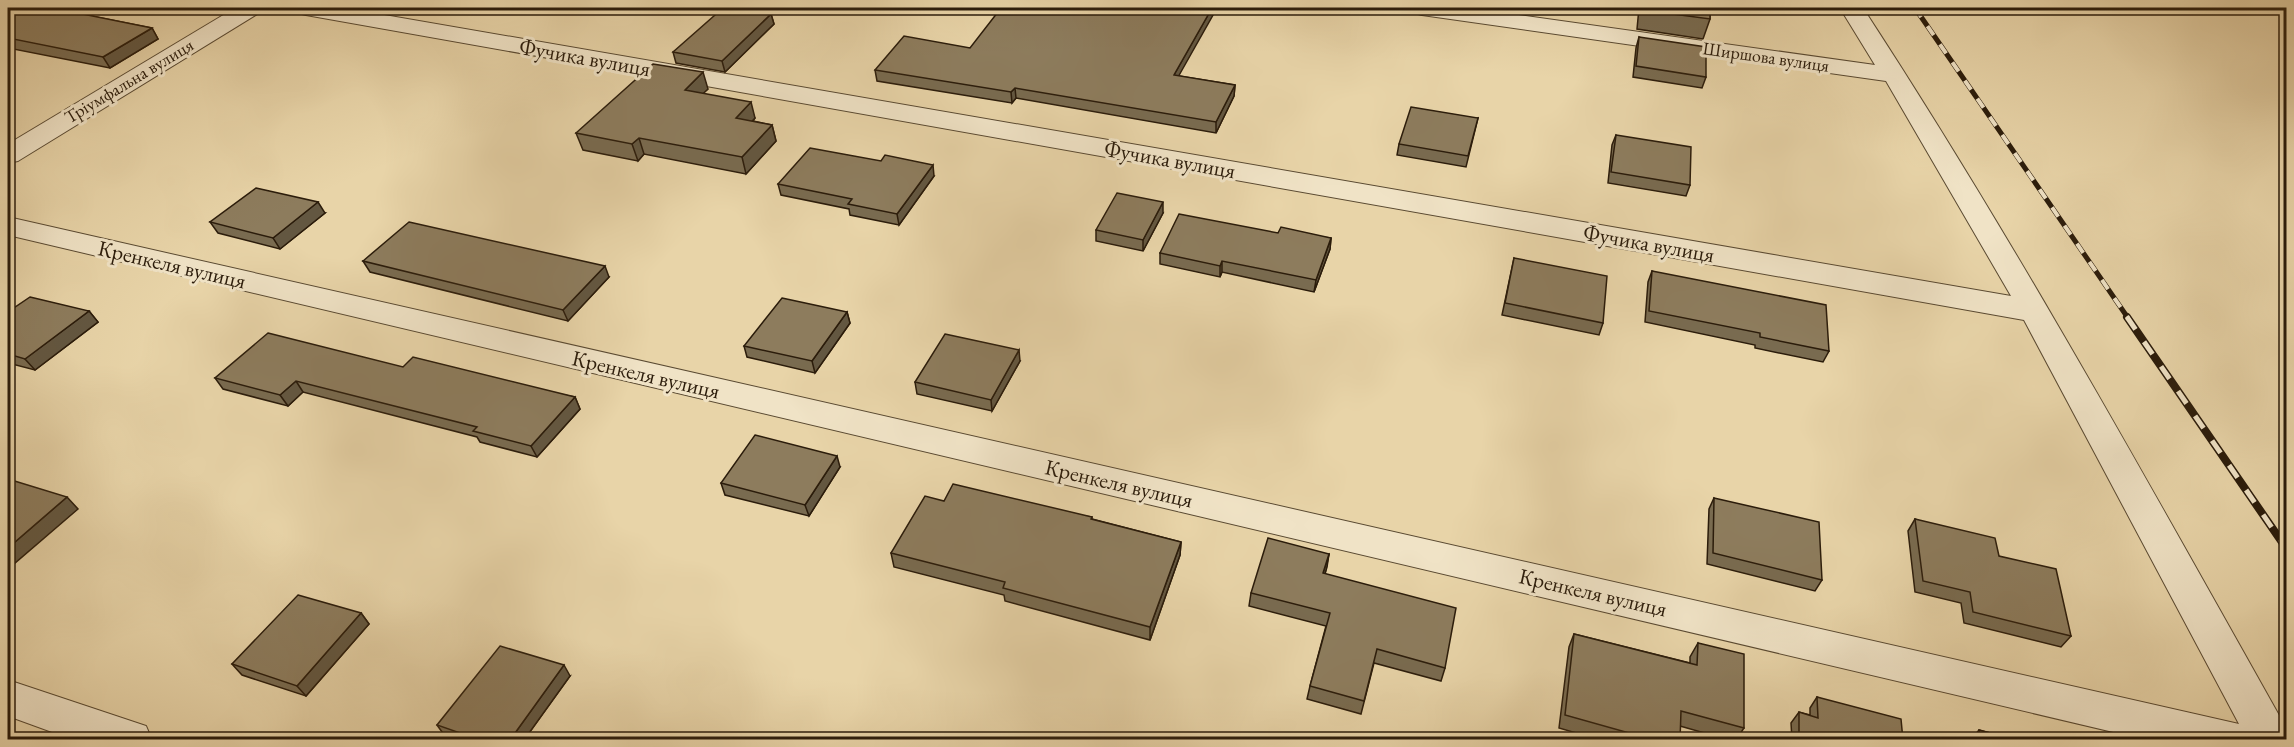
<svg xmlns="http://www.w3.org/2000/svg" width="2294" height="747" font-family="'EB Garamond',serif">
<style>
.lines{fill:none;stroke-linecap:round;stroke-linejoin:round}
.minor-casing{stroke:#5a4a32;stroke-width:2}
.minor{fill:#f0e3c6;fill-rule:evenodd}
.rail-far1-casing{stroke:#2b1c0b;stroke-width:5}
.rail-casing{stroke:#2b1c0b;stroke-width:8}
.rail-far1{stroke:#f0e3c6;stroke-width:4;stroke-dasharray:11;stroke-linecap:butt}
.rail{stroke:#f0e3c6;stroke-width:5;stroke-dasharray:15;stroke-linecap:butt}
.wall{fill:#796b50;stroke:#2b1c0b;stroke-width:1.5}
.shaded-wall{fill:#635741;stroke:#2b1c0b;stroke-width:1.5}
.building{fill:#8d7c5d;stroke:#2b1c0b;stroke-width:1.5}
.labels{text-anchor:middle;stroke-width:6;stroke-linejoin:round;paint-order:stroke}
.far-street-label{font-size:18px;fill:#2b1c0b;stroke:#f0e3c6}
.street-label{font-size:22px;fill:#2b1c0b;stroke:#f0e3c6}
</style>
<rect width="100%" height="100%" fill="#e8d4a8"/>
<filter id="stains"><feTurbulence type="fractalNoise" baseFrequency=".00333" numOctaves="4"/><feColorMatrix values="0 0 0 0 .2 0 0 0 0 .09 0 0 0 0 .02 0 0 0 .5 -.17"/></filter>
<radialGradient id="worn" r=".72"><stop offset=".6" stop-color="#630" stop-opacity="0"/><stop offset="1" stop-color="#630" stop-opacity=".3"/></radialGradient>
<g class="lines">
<defs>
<g id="minor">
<polygon points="235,8 263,8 259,13 18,161 8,163 8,144"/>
<path d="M294 8H344L2011 296 1886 81 1422 15 1414 13 1410 8H1469L1875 65 1840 8H1863C2014 239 2149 484 2285 726L2286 740H2147L8 235V217L2239 724 2024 320 306 15 298 13Z"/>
<polygon points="8,680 146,726 152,740 74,740 8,716"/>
</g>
</defs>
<use href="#minor" class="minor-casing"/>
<use href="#minor" class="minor"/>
<defs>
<polyline id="rail-far1" points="1915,8 2128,318"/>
<polyline id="rail" points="2127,317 2286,548"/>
</defs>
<use href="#rail-far1" class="rail-far1-casing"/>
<use href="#rail" class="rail-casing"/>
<use href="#rail-far1" class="rail-far1"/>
<use href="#rail" class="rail"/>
</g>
<g class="wall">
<polygon points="8,8 73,11 71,12 152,28 158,39 110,68 8,48"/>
<polygon points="1639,8 1710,8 1710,19 1703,39 1637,29"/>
<polygon points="771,14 774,24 725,72 676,63 673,52"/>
<polygon points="1639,37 1706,77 1702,88 1633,77 1636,48"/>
<polygon points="970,48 1179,76 1235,85 1234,96 1216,133 1016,98 1012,103 877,81 875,70"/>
<polygon points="708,89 703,93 755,118 753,121 772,125 776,141 746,174 644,154 638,161 583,150 576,133"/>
<polygon points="1478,118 1466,167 1397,155 1399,144"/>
<polygon points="1616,135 1690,185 1686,196 1608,183 1612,145"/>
<polygon points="934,176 899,225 850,215 849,209 781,195 778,184"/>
<polygon points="325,213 280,249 218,233 210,222"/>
<polygon points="1163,213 1143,251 1096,241 1096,230"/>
<polygon points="1278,233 1331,238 1330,249 1314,292 1222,272 1220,277 1160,264 1160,253"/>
<polygon points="1514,258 1603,323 1599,335 1502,315"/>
<polygon points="363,261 609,277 568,321 370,272"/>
<polygon points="1652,271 1829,351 1823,362 1755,348 1755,345 1645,322 1648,282"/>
<polygon points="89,311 98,322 35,370 8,363 8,312"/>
<polygon points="847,312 850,323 815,373 747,357 744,346"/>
<polygon points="1020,361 992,411 917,394 915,382"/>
<polygon points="403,367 575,397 580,409 537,457 480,442 477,437 303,392 288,406 223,389 215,378"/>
<polygon points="840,467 809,516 725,495 721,483"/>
<polygon points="1714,498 1822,580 1815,591 1707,564 1709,509"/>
<polygon points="944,501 1092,517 1092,519 1181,542 1180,555 1150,640 1005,601 1004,595 894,567 891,553"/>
<polygon points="1915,519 1999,556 2071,636 2061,647 1964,623 1961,603 1915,592 1908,531"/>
<polygon points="1329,554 1325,574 1445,668 1441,681 1374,663 1361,714 1307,699 1310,686 1326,626 1249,606 1251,593"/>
<polygon points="361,613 369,624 306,696 242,675 232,664"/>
<polygon points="1574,634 1690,663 1690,657 1698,643 1744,728 1736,740 1729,740 1680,726 1680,740 1600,740 1559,728 1569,647"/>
<polygon points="570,676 524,740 457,740 445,736 437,725"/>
<polygon points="1817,697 1903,740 1792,740 1791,723 1799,712 1810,715 1810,708"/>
<polygon points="1979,730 2016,740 1970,740"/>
</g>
<g class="shaded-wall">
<polygon points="53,8 71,8 73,11 59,19"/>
<polygon points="1212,8 1217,8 1173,86 1174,75"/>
<polygon points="771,14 774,24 725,72 722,61"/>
<polygon points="152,28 158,39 110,68 103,57"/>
<polygon points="703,72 708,89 690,106 685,90"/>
<polygon points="1235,85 1234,96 1216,133 1216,122"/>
<polygon points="1015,88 1016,98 1012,103 1011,92"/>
<polygon points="751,102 755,118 740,134 736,118"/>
<polygon points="772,125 776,141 746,174 742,157"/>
<polygon points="639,138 644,154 638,161 632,144"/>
<polygon points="933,165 934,176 899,225 897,214"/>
<polygon points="318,202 325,213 280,249 273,238"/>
<polygon points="1163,202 1163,213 1143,251 1143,240"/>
<polygon points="1331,238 1330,249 1314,292 1316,280"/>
<polygon points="1222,261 1222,272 1220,277 1220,266"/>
<polygon points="605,266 609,277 568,321 563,310"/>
<polygon points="89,311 98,322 35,370 25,359"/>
<polygon points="847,312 850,323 815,373 812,361"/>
<polygon points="1019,350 1020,361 992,411 991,400"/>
<polygon points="296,381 303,392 288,406 280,395"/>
<polygon points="575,397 580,409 537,457 531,446"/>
<polygon points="837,456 840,467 809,516 805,505"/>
<polygon points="67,497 78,509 8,569 8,548"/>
<polygon points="1181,542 1180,555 1150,640 1150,627"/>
<polygon points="1329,554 1327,567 1321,587 1323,573"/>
<polygon points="361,613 369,624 306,696 297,686"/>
<polygon points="564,665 570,676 524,740 510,740"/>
</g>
<g class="building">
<polygon points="8,8 54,8 53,8 152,28 103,57 8,38"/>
<polygon points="723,8 735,8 771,14 722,61 673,52"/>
<polygon points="1001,8 1212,8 1174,75 1235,85 1216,122 1015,88 1011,92 875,70 904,36 970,48"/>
<polygon points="1643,8 1710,8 1710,19 1643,10"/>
<polygon points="1639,37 1706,47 1706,77 1636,66"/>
<polygon points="653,64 703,72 685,90 751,102 736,118 772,125 742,157 639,138 632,144 576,133"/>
<polygon points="1411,107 1478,118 1468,156 1399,144"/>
<polygon points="1616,135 1691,147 1690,185 1611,172"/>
<polygon points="810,148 881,161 885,155 933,165 897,214 848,204 852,199 778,184"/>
<polygon points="256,188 318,202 273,238 210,222"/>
<polygon points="1117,193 1163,202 1143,240 1096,230"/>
<polygon points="1179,214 1278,233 1281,227 1331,238 1316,280 1222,261 1220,266 1160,253"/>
<polygon points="409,222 605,266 563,310 363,261"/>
<polygon points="1514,258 1607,276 1603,323 1505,303"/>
<polygon points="1652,271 1826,305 1829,351 1760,337 1760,333 1649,311"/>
<polygon points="30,297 89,311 25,359 8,354 8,312"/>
<polygon points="782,298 847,312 812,361 744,346"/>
<polygon points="268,333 403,367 413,357 575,397 531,446 473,431 477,427 296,381 280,395 215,378"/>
<polygon points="945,334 1019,350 991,400 915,382"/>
<polygon points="755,435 837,456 805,505 721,483"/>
<polygon points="8,479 67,497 8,548"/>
<polygon points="953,484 1092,517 1091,519 1181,542 1150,627 1003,588 1005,582 891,553 925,496 944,501"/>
<polygon points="1714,498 1819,522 1822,580 1713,553"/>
<polygon points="1915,519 1995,538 1999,556 2056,569 2071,636 1973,612 1970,592 1923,581"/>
<polygon points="1268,538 1329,554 1323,573 1456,608 1445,668 1377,649 1364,701 1310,686 1330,613 1251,593"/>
<polygon points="298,595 361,613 297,686 232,664"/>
<polygon points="1574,634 1697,665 1698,643 1744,654 1744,728 1681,711 1680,740 1654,740 1565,715"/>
<polygon points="500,646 564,665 510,740 480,740 437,725"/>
<polygon points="1817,697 1901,719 1903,740 1799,740 1799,712 1818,718"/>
<polygon points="1979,730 2016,740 1980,740"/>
</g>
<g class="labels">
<g class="far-street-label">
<text transform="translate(1766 57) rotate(8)" y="6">Ширшова вулиця</text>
<text transform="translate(129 81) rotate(-31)" y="6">Тріумфальна вулиця</text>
</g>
<g class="street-label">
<text transform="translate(585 57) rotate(10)" y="8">Фучика вулиця</text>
<text transform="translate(1170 159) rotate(10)" y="8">Фучика вулиця</text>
<text transform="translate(1649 243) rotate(10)" y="8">Фучика вулиця</text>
<text transform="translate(172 264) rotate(13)" y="8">Кренкеля вулиця</text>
<text transform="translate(646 374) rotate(13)" y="8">Кренкеля вулиця</text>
<text transform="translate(1119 483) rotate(13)" y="8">Кренкеля вулиця</text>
<text transform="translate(1593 592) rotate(13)" y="8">Кренкеля вулиця</text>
</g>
</g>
<rect width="2294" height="747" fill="none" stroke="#e8d4a8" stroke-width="30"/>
<rect x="9" y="9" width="2276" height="729" fill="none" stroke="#2b1c0b" stroke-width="3"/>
<rect x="15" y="15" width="2264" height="717" fill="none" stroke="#2b1c0b" stroke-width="1.5"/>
<rect width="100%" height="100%" filter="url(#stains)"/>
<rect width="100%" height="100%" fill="url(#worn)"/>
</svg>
